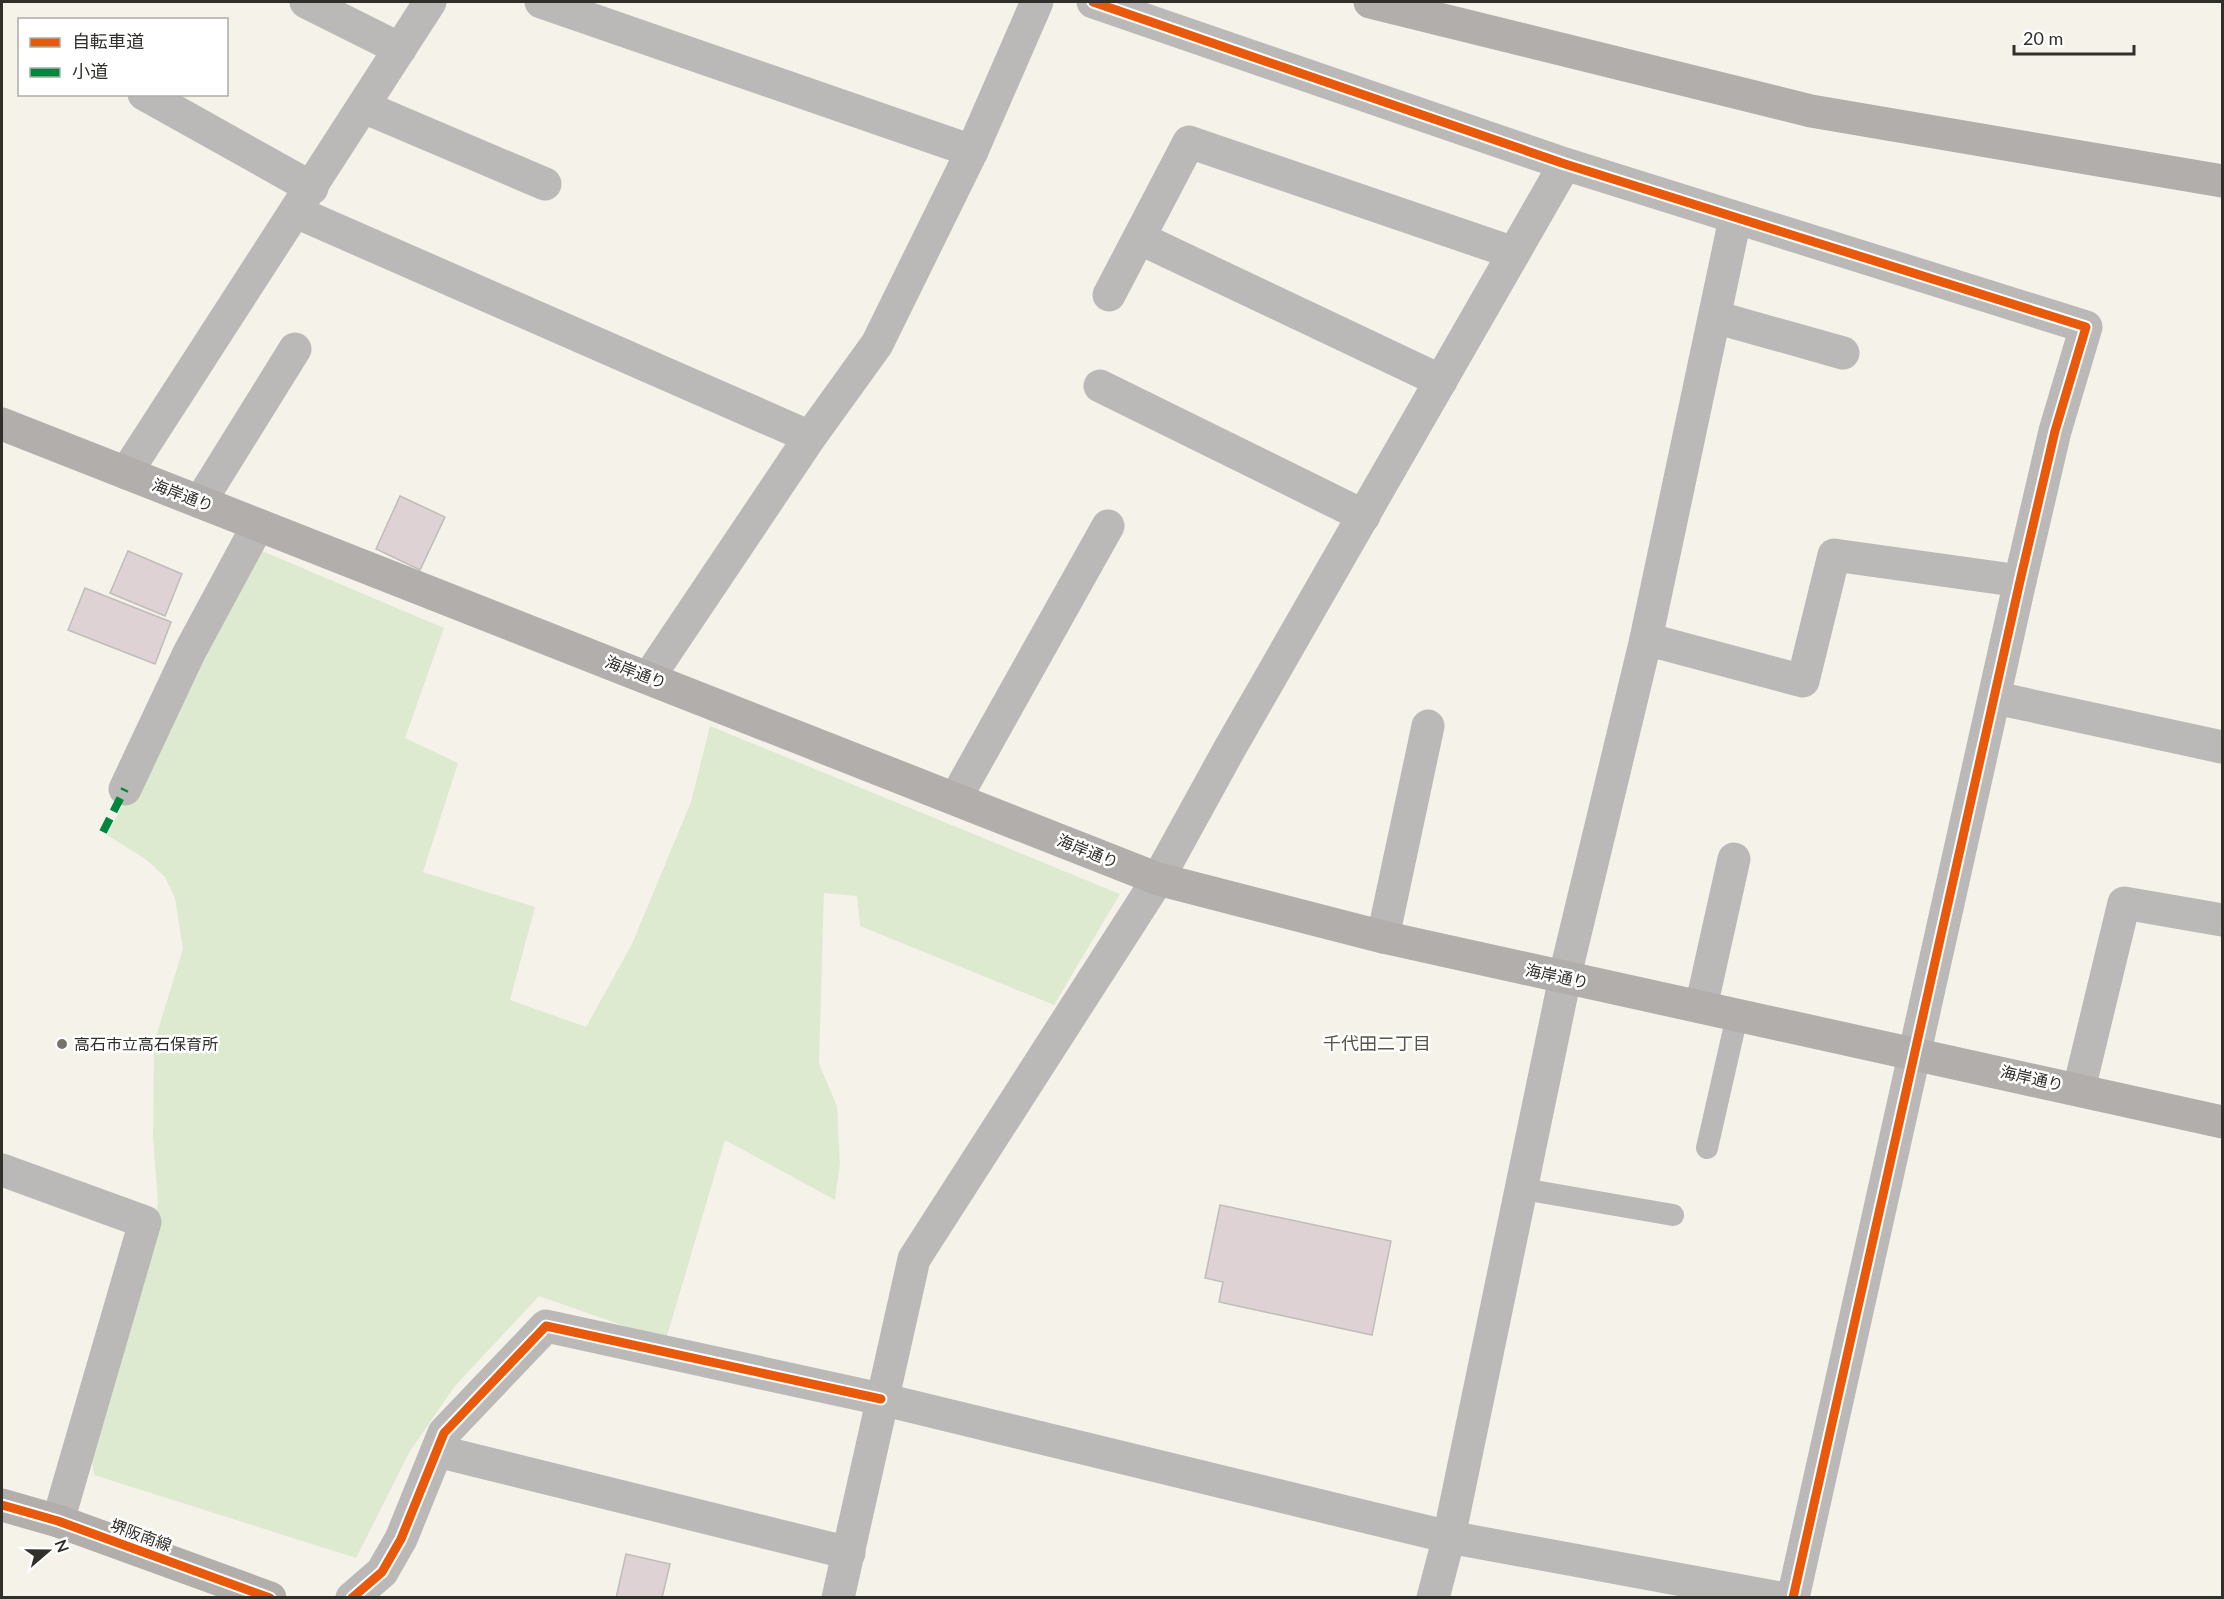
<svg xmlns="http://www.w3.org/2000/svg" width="2224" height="1599" font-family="Lato,'Noto Sans JP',sans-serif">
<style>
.green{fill:#ddead0}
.building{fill:#ded2d4;stroke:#c0bcba;stroke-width:1.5}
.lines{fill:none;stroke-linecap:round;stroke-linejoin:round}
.lane{stroke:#bbb9b8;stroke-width:22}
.street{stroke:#bbb9b8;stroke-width:33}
.secondary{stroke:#b1aeac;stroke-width:33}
.quiet{stroke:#00873e;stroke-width:8;stroke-dasharray:15 8;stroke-linecap:butt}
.cycleway-casing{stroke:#fff;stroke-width:13}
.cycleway{stroke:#e8590c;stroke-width:9}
.poi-dot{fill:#76736d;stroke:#fff;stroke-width:2}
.labels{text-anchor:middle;stroke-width:5;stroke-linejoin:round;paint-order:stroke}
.street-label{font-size:16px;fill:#312f2a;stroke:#fff}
.poi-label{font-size:16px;fill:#312f2a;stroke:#fff;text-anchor:start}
.neighbourhood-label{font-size:18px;fill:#5a554a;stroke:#fff}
</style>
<rect width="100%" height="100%" fill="#f5f2ea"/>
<polygon class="green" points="255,548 444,628 405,738 458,763 423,872 535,907 510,1000 586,1027 632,944 691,802 710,726 1120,894 1054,1005 860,926 857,896 824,893 819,1064 837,1106 840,1163 835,1200 725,1140 667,1336 627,1327 539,1296 455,1386 410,1451 356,1558 94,1475 91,1454 150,1244 158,1203 153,1137 154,1043 183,949 175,898 165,877 147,860 107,835"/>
<g class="building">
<polygon points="400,496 445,517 420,570 376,549"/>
<polygon points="128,551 182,574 165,616 110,593"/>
<polygon points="85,588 171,622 155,664 68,630"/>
<polygon points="1220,1205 1391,1241 1372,1335 1219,1302 1223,1282 1205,1278"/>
<polygon points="626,1554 670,1564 662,1598 616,1598"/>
</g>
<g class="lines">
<g class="lane">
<polyline points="1707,1148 1737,1016"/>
<polyline points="1523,1189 1673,1215"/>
</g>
<g class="street">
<polyline points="306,2 400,49"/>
<polyline points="541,2 972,151"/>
<polyline points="1093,2 1565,164 2086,327 2055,431 2020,581 1793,1598"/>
<polyline points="144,94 312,188"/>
<polyline points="364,107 545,184"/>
<polyline points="296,212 810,437"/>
<polyline points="1139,238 1441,381"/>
<polyline points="1109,295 1189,142 1514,253"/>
<polyline points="1715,317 1843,353"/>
<polyline points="1100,386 1364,516"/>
<polyline points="126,473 430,2"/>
<polyline points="200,502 295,349"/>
<polyline points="1646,639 1803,681 1834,555 2020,581"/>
<polyline points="649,677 810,437 877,344 972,151 1037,2"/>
<polyline points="1996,698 2222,747"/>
<polyline points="963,785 1108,526"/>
<polyline points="125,789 189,653 258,525"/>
<polyline points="1383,937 1428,726"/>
<polyline points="1701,1007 1734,859"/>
<polyline points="2079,1089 2124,903 2222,920"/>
<polyline points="2,1170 145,1222 58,1521"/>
<polyline points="437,1451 849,1553"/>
<polyline points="352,1598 382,1572 401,1539 444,1433 546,1326 881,1399 1449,1537 1780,1598"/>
<polyline points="838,1598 914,1259 1158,879 1230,748 1565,164"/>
<polyline points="1433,1598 1449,1537 1568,963 1646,639 1735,219"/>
</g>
<g class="secondary">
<polyline points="1370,2 1811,111 2222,181"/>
<polyline points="2,424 1158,879 1383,937 2222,1122"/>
<polyline points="2,1505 58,1521 270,1598"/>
</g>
<polyline class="quiet" points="103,832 125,789"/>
<defs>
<g id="cycleway">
<polyline points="1093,2 1565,164 2086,327 2055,431 2020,581 1793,1598"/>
<polyline points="2,1505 58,1521 270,1598"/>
<polyline points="352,1598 382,1572 401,1539 444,1433 546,1326 881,1399"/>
</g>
</defs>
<use href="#cycleway" class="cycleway-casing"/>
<use href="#cycleway" class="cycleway"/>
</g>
<circle class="poi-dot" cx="62" cy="1044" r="6"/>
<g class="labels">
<g class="street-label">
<text transform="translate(183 495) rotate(21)" y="6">海岸通り</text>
<text transform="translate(636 672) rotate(21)" y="6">海岸通り</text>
<text transform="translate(1088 851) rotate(22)" y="6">海岸通り</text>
<text transform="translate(1557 976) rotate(12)" y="6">海岸通り</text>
<text transform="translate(2032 1078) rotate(13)" y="6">海岸通り</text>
<text transform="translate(141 1535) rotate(20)" y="6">堺阪南線</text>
</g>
<g class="poi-label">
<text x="74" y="1050">高石市立高石保育所</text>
</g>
<g class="neighbourhood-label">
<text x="1377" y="1050">千代田二丁目</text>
</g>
</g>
<rect width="2224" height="1599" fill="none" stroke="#312f2a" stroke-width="6"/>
<rect x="18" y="18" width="210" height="78" fill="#ffffff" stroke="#adacaa" stroke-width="1.5"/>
<rect x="30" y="38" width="30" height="9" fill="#e8590c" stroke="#adacaa" stroke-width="1.5"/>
<text x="72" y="48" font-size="18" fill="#312f2a">自転車道</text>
<rect x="30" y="68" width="30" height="9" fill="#00873e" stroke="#adacaa" stroke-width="1.5"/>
<text x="72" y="78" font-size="18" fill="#312f2a">小道</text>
<g transform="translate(48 1551) rotate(70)" stroke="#ffffff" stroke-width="4.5" paint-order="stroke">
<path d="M0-4.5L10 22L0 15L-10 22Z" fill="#312f2a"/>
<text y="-9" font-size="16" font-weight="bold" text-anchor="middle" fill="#312f2a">N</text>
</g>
<path d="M2014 45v9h120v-9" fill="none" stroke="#312f2a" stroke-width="3"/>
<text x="2023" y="45" font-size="18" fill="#312f2a" stroke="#ffffff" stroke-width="4.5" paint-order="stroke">20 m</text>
</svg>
